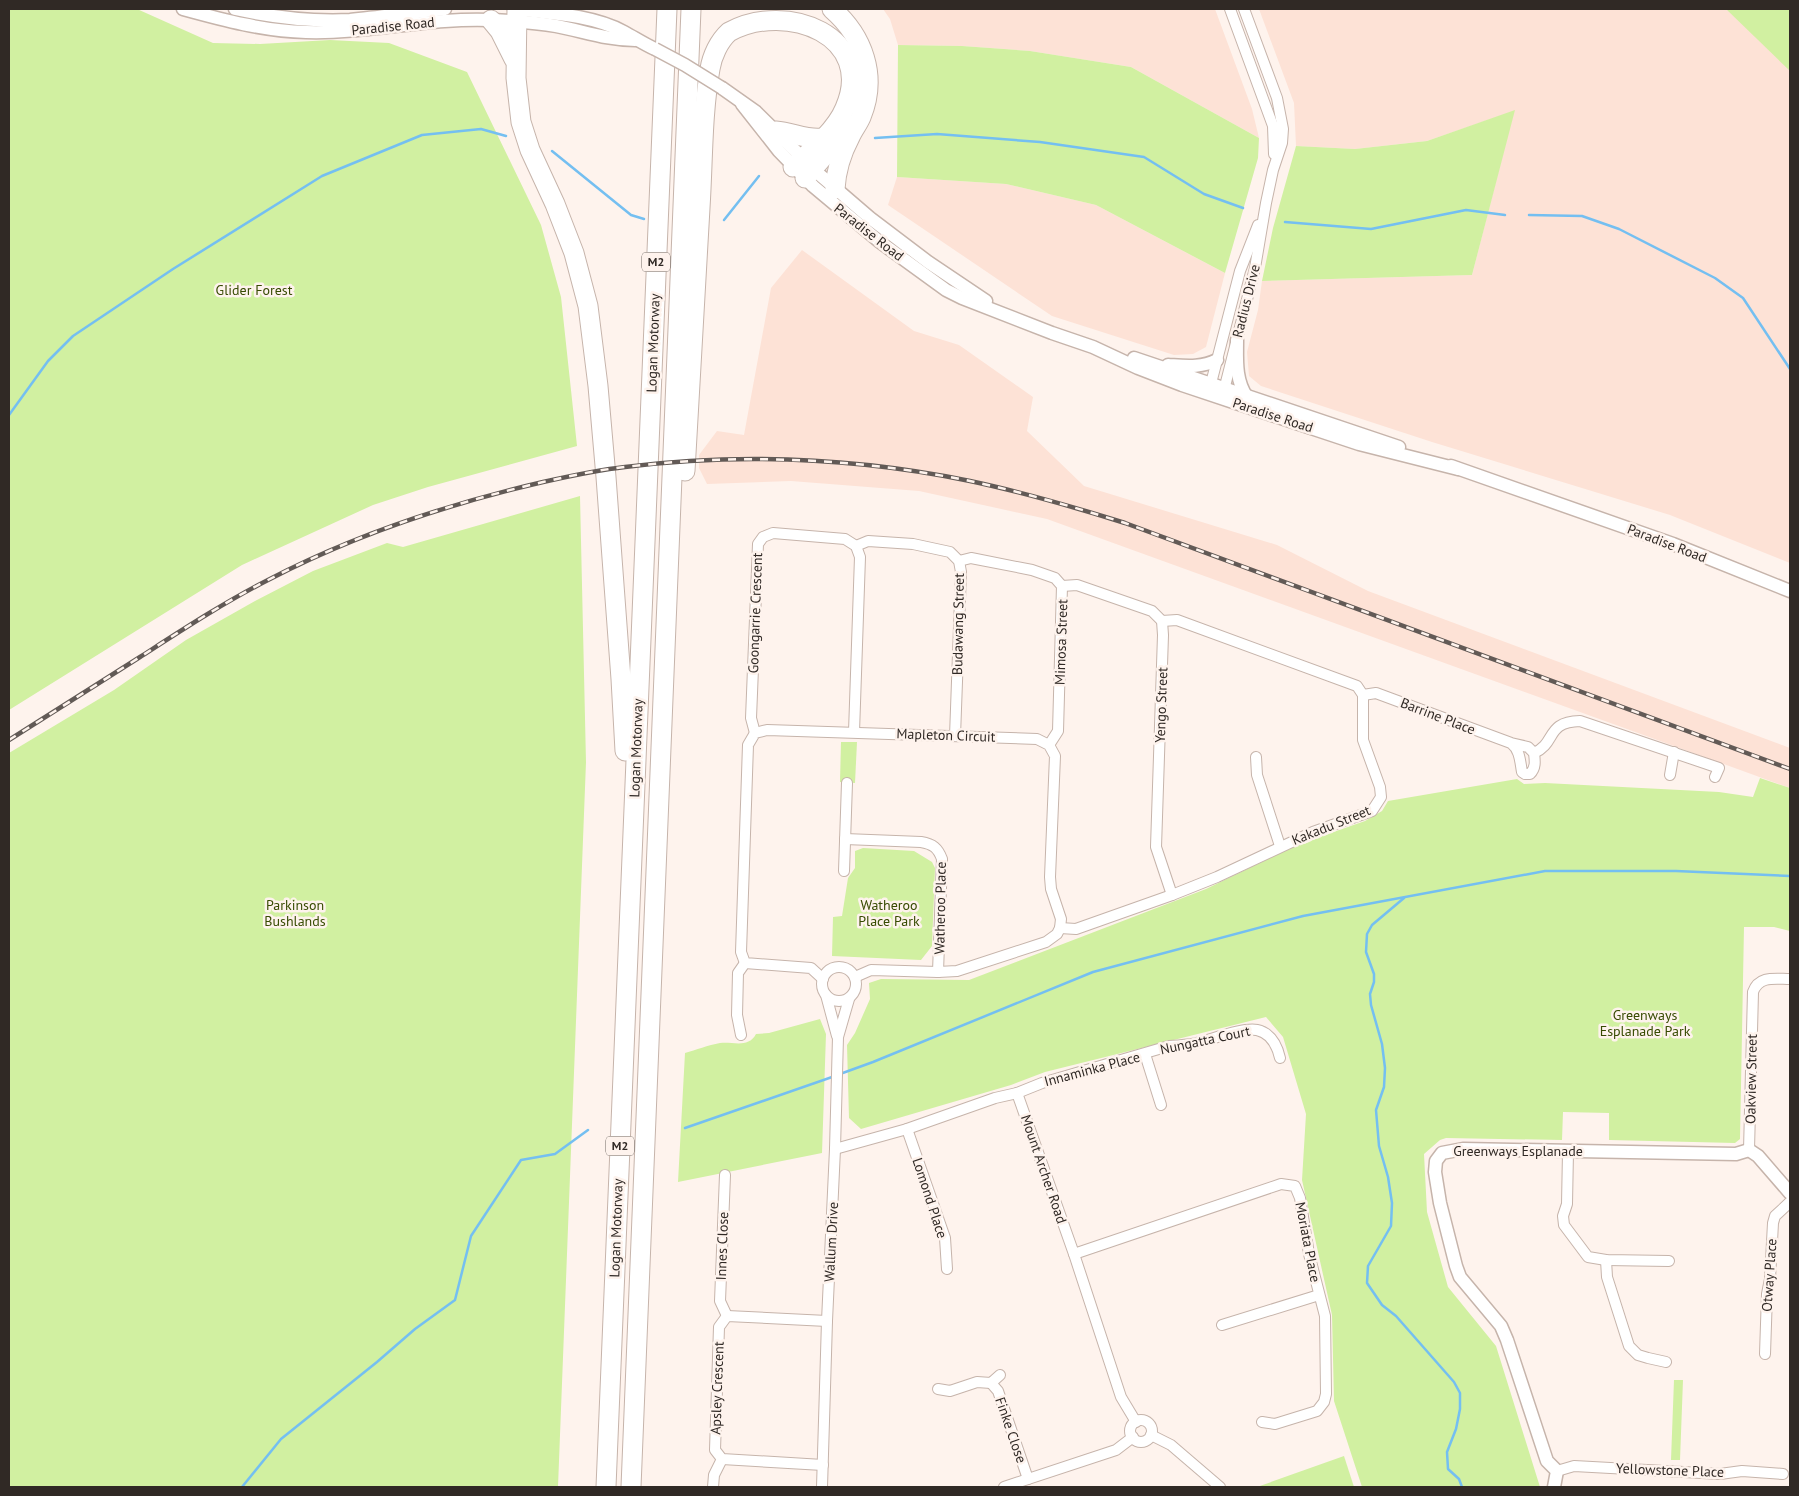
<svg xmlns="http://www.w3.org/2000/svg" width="1799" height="1496" font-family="'PT Sans',sans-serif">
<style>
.built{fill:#fde2d6}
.green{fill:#d1f0a1}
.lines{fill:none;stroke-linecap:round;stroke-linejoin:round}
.stream{stroke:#74bff1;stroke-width:2.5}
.minor-casing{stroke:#c6b4ab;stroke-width:12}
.tertiary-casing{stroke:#c6b4ab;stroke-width:15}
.motorway-casing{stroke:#c6b4ab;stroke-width:21}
.minor{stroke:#fff;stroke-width:10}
.tertiary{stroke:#fff;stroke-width:12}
.motorway{stroke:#fff;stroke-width:19}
.rail-casing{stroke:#625a56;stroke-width:4.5}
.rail{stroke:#fef3ed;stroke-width:2.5;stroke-dasharray:8;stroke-linecap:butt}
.tertiary-bridge-casing{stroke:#c6b4ab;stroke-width:15;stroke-linecap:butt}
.tertiary-bridge{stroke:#fff;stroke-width:12}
.labels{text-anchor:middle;stroke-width:5;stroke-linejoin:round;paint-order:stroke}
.shield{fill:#fef3ed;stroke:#6e6661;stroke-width:1}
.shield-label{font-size:12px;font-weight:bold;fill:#302925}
.street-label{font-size:14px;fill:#302925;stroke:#fef3ed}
.park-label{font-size:14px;fill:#374b02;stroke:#fef3ed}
</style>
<rect width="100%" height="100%" fill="#fef3ed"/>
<g class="built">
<polygon points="883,9 1215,9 1252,109 1259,138 1131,67 1030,51 962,46 898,45 890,19"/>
<polygon points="1259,9 1790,9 1790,563 1670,515 1432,442 1261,386 1249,376 1247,352 1258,310 1262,281 1472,275 1514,111 1427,141 1355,149 1296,146 1294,103"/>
<polygon points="897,177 1006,184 1096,205 1225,273 1206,347 1193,354 1174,355 1052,316 888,205"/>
<polygon points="802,250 914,331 959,345 1033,397 1027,431 1084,486 1277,545 1368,591 1790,748 1790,788 1047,519 919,491 791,481 707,484 699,468 699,455 717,431 744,435 771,288"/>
</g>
<g class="green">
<polygon points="9,9 137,9 213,43 260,44 330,40 389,43 467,72 541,225 561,297 577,446 428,487 373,505 242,565 9,710"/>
<polygon points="1726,9 1790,9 1790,71"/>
<polygon points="898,45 962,46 1030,51 1131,67 1259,138 1258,158 1225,273 1096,205 1006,184 897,177"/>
<polygon points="1515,110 1472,275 1262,281 1273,228 1296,146 1355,149 1427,141"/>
<polygon points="580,496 586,762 558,1487 9,1487 9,753 114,690 186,640 255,601 313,571 387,543 403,547"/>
<polygon points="841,742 857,742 855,783 840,782"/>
<polygon points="1760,778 1790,788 1790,931 1774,927 1744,927 1740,1139 1735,1143 1609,1140 1609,1113 1563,1112 1562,1140 1446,1138 1440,1140 1424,1154 1427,1212 1448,1287 1496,1346 1540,1487 1362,1487 1334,1401 1332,1315 1302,1180 1306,1114 1283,1037 1266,1017 1045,1072 1011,1085 861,1129 849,1118 847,1045 855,1033 870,999 869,983 881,979 969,980 1206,889 1299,844 1365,821 1382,811 1388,801 1517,779 1524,784 1545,783 1719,792 1753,797"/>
<polygon points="863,848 914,851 932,862 935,868 932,946 921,960 832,956 833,917 842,916 848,878 855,868 855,851"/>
<path d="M820 1019 826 1034 822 1153 678 1182 685 1053C696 1050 708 1045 720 1043 732 1041 748 1049 756 1034L769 1033Z"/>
<polygon points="1674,1380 1683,1380 1680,1460 1671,1460"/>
<polygon points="1344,1456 1354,1487 1257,1487"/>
</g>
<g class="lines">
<g class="stream">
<polyline points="875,138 937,134 1040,142 1144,157 1204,194 1243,208"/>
<polyline points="552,151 631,215 644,219"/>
<polyline points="1529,215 1582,216 1619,229 1715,278 1743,298 1790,369"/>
<polyline points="724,220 759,176"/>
<polyline points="1285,222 1371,229 1466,210 1505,215"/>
<polyline points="9,415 48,361 73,336 173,269 322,176 422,135 481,129 506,136"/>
<polyline points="1404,898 1372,925 1367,934 1366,952 1374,974 1374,982 1370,994 1371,1005 1382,1044 1385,1068 1384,1087 1376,1110 1379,1146 1388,1177 1392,1203 1391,1226 1368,1266 1367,1283 1382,1305 1396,1316 1454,1382 1460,1393 1460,1409 1456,1429 1447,1452 1448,1469 1459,1479 1462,1487"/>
<polyline points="840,1074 873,1062 1093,972 1303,916 1545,871 1676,871 1790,876"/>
<polyline points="685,1128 835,1076"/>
<polyline points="242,1487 281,1439 377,1362 415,1329 455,1300 471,1236 521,1160 555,1154 588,1130"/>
</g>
<defs>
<g id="minor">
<polyline points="1230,9 1273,126 1274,154"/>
<polyline points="1209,391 1240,271 1258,225"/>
<polyline points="1223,394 1255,268 1266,203 1273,170 1282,143 1283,129 1277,98 1244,9"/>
<polyline points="856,546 868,541 913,544 950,552 959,561 961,572 955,736"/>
<polyline points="959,561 971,558 1032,570 1055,578 1062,586 1058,731 1049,745"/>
<polyline points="1062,586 1077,585 1152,611 1162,621 1163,635 1156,847 1172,895"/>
<path d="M1363 695 1376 693 1511 743 1528 747 1534 753C1535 761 1536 768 1530 774H1525L1522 772C1520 761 1520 750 1511 743"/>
<polyline points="755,733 751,718 758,544 763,537 773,533 845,539 856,546 860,557 854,732"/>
<path d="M1534 753C1557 743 1545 722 1580 721L1719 768 1715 777"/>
<polyline points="1256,757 1257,775 1280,846"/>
<polyline points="1670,775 1674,752"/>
<path d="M845 839 921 842C933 844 938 848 942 859L938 972"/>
<polyline points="844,871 847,783"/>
<polyline points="1060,928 1076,929 1172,895 1217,877 1313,832 1372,811 1381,797 1380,787 1363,740 1363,695 1357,686 1177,620 1162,621"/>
<circle cx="839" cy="984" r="17"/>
<polyline points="823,979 811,968 745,963 741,952 748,745 755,733 767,730 1037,739 1049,745 1055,756 1050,877 1051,889 1061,919 1060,928 1057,934 1046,942 957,971 938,972 871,970 855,977"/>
<polyline points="826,995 837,1036"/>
<polyline points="741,1035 737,1015 738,973 745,963"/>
<polyline points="1145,1054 1161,1105"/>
<polyline points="1017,1093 1074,1254 1121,1397 1136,1422"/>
<polyline points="907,1129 945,1238 947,1269"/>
<path d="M835 1149 907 1129 995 1098 1017 1093 1042 1083 1169 1046C1176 1046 1184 1045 1192 1044 1208 1041 1242 1027 1257 1030 1271 1033 1277 1045 1280 1058"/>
<path d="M1749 1150 1753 992C1759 975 1776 979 1790 979"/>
<polyline points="1568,1152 1567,1204 1563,1216 1564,1225 1588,1257 1606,1260 1669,1261"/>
<polyline points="725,1175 720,1301 727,1316"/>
<polyline points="1074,1254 1281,1184 1295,1186 1300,1198 1309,1254 1325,1316 1326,1394 1324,1402 1317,1411 1275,1424 1262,1422"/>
<polyline points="1606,1260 1607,1277 1629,1346 1638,1355 1648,1358 1666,1362"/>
<polyline points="1222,1325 1319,1295"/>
<polyline points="1765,1354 1767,1294 1770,1279 1773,1223 1775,1216 1790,1202"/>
<polyline points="991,1383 998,1391 1028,1479"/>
<polyline points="938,1389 950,1391 977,1382 991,1383 1000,1375"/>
<circle cx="1141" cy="1431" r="11"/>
<polyline points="1151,1435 1171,1445 1220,1487"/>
<polyline points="823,1465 722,1459 715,1450 719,1327 727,1316 827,1321"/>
<polyline points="1557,1471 1574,1466 1720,1474 1742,1471 1783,1474"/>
<polyline points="713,1487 714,1475 722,1459"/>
<polyline points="822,1487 827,1321 835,1149 838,1037 849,999"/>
<polyline points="1004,1487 1116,1450 1133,1437"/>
</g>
<g id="tertiary">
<path d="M183 9C223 20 264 31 306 32 368 34 430 17 492 20 513 21 535 22 556 26 583 31 607 40 635 40"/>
<path d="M235 9C272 17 312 22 350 20 382 17 413 12 445 9"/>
<path d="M514 9C549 13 593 15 624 32 635 38 644 44 655 49"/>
<polyline points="722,88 756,112 820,175 870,218 928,262 986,301"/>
<polyline points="742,104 779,151 813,186 880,242 946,290 962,298 1052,333 1093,347 1138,368 1182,385 1359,444 1458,469"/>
<path d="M1237 340C1237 359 1235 380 1247 397"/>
<polyline points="1134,358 1399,447"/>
<path d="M1168 365C1186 366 1201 368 1217 360"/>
<polyline points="1451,466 1673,544 1790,591"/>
<polyline points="1554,1487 1557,1471 1547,1461 1507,1340 1501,1326 1460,1277 1456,1266 1440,1203 1435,1172 1436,1161 1442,1153 1463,1149 1736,1154 1749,1150 1758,1156 1790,1193"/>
</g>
<g id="motorway">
<polyline points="517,9 516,78 521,122 530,150 555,204 574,253 588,306 598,386 606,477 621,679 625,751"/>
<path d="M832 9C863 36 878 76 861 117 858 124 853 130 850 137 842 152 836 171 835 189"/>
<polyline points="491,20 500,31 514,59"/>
<path d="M776 131C792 132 806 140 822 138"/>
<polyline points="805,178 844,133 847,135"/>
<path d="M685 471C690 383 695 295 700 208 703 161 702 114 710 69 712 56 719 41 729 32 788 0 876 37 845 108 836 130 811 151 793 167"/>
<polyline points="606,1487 667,9"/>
<polyline points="631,1487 691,9"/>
</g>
</defs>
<use href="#minor" class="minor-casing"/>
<use href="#tertiary" class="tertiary-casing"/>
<use href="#motorway" class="motorway-casing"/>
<use href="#minor" class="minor"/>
<use href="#tertiary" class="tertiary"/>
<use href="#motorway" class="motorway"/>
<defs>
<path id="rail" d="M9 740C52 713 96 685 140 657 182 630 223 603 268 580 354 535 448 504 543 482 570 476 597 470 625 467 739 453 857 458 970 481 1022 492 1074 507 1125 523L1790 769"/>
</defs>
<use href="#rail" class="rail-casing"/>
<use href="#rail" class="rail"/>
<defs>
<polyline id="tertiary-bridge" points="655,49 685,65 722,88"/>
</defs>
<use href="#tertiary-bridge" class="tertiary-bridge-casing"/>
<use href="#tertiary-bridge" class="tertiary-bridge"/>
</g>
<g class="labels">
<g class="shield">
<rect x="642" y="252.5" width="28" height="19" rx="4"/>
<rect x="606" y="1136.5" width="28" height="19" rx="4"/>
</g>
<g class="shield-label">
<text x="656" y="266">M2</text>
<text x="620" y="1150">M2</text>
</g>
<g class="street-label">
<text transform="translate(393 26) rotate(-6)" y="5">Paradise Road</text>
<text transform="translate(869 232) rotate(38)" y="5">Paradise Road</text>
<text transform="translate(1246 301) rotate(-76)" y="5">Radius Drive</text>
<text transform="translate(653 343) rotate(-88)" y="5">Logan Motorway</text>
<text transform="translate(1273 415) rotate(18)" y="5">Paradise Road</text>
<text transform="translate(1667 543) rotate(21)" y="5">Paradise Road</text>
<text transform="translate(755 613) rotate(-88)" y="5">Goongarrie Crescent</text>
<text transform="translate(958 624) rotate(-89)" y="5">Budawang Street</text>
<text transform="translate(1061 642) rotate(-88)" y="5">Mimosa Street</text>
<text transform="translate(1161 705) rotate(-88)" y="5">Yengo Street</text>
<text transform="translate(1438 716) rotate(21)" y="5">Barrine Place</text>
<text transform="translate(946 735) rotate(2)" y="5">Mapleton Circuit</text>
<text transform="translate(636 748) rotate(-88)" y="5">Logan Motorway</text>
<text transform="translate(1331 825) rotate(-22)" y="5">Kakadu Street</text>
<text transform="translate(940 908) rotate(-89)" y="5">Watheroo Place</text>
<text transform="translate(1205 1040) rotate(-12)" y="5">Nungatta Court</text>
<text transform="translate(1092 1069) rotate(-15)" y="5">Innaminka Place</text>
<text transform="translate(1751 1079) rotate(-89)" y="5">Oakview Street</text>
<text x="1518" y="1156">Greenways Esplanade</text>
<text transform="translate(1044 1169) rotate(71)" y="5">Mount Archer Road</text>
<text transform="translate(930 1198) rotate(72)" y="5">Lomond Place</text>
<text transform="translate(616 1228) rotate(-88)" y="5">Logan Motorway</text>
<text transform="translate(831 1242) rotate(-87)" y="5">Wallum Drive</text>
<text transform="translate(1308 1242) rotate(79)" y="5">Moriata Place</text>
<text transform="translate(722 1246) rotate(-88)" y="5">Innes Close</text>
<text transform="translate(1769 1275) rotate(-86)" y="5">Otway Place</text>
<text transform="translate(717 1388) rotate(-88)" y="5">Apsley Crescent</text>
<text transform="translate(1011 1430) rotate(71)" y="5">Finke Close</text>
<text transform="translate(1670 1470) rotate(2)" y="5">Yellowstone Place</text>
</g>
<g class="park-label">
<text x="254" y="295">Glider Forest</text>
<text x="295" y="910">Parkinson<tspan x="295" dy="16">Bushlands</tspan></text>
<text x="889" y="910">Watheroo<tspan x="889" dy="16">Place Park</tspan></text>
<text x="1645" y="1020">Greenways<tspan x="1645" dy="16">Esplanade Park</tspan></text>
</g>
</g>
<rect width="1799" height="1496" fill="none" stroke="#302925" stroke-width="20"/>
</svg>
